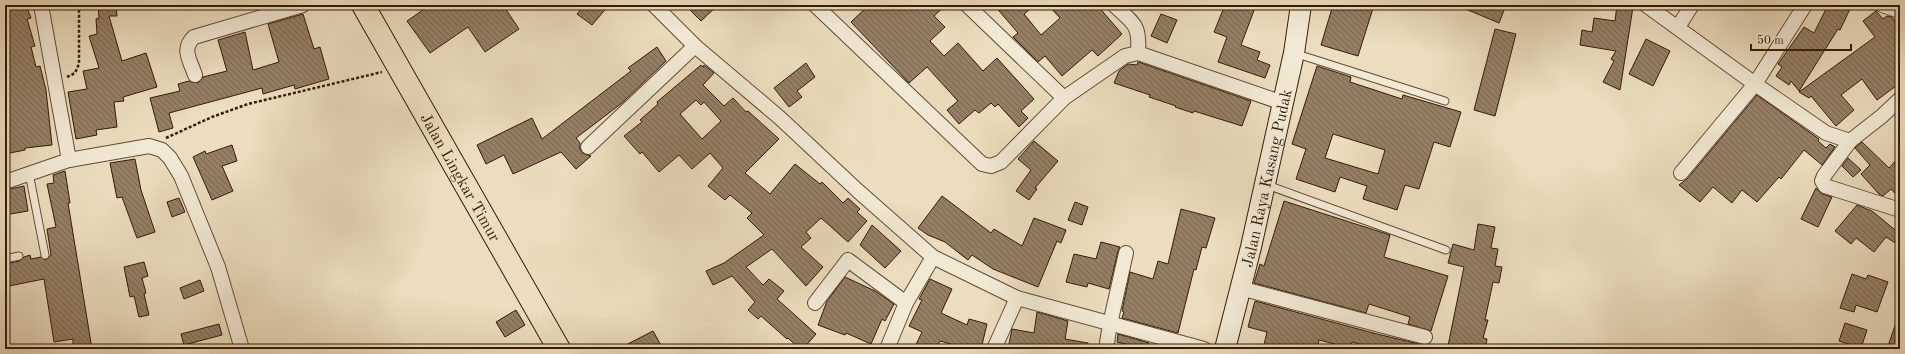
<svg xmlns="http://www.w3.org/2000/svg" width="1905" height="354" font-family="'Old Standard TT',serif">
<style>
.building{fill:url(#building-back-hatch);stroke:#351a06;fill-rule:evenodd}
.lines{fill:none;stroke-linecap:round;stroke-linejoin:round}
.lane-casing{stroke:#624b34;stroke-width:9}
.street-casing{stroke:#624b34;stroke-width:16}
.secondary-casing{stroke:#351a06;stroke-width:22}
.highway-casing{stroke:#351a06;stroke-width:24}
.path{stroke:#351a06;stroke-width:2.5;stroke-dasharray:3 2;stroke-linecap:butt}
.lane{stroke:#f2e9d5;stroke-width:7}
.street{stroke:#f2e9d5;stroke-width:14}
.secondary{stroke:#f2e9d5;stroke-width:20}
.highway{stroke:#ebddbe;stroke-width:22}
.labels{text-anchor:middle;stroke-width:3;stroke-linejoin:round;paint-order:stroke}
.street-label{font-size:16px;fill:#351a06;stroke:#f2e9d5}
</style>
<defs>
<pattern id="building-back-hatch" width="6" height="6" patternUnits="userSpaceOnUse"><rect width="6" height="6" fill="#947f66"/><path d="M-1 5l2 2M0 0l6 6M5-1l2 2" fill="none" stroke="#7a6752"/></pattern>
</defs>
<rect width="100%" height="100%" fill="#ebddbe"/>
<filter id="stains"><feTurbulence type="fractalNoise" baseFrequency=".005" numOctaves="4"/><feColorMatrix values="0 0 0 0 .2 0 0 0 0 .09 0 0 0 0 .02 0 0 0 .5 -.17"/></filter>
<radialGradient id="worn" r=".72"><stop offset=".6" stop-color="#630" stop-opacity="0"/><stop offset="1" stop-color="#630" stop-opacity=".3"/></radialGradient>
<g class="building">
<polygon points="5,5 26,5 31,18 27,19 35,46 31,47 36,67 40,66 46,90 52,145 25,148 25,150 5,154"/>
<polygon points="98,5 116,5 117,16 109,16 122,61 146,53 157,87 123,97 124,101 114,102 117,127 96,130 97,135 76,139 68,92 87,89 83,71 99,68 89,36 97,34 96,19 99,18"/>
<polygon points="430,5 503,5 519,29 485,52 468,27 430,53 407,21"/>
<polygon points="584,5 609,5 592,25 577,14"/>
<polygon points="685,5 718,5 701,21"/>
<polygon points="869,5 946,5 934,16 945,27 930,41 944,56 958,43 983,71 997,58 1034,99 1021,111 1028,118 1019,127 998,104 995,107 991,103 979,113 975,110 959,124 947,110 958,101 927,67 909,83 851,22"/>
<polygon points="994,5 1035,5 1024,14 1041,35 1060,18 1048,5 1097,5 1122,34 1098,56 1092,50 1062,76 1045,56 1038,62 1013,37 1018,33"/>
<polygon points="1225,5 1256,5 1241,45 1260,52 1257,60 1270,65 1265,78 1218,62 1227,37 1214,32"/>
<polygon points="1333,5 1374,5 1358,56 1321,45"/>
<polygon points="1456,5 1506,5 1499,23"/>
<polygon points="1617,5 1633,7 1620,90 1603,82 1614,61 1611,59 1616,51 1580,45 1582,30 1592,32 1594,18 1615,21"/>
<polygon points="1828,5 1843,5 1850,9 1840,30 1838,29 1799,91 1791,81 1789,85 1776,76 1782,67 1778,64 1804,27 1814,33"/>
<polygon points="1876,11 1883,19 1887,16 1892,17 1900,29 1900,83 1877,100 1862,79 1841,95 1854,110 1836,126 1811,96 1809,98 1799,92 1875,37 1863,21"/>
<polygon points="303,14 314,49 320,47 329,79 295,89 294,85 263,94 262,88 169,113 173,128 159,132 150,98 180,91 178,84 189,81 198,83 203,77 227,71 218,40 245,32 253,70 279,62 268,24"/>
<polygon points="1161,14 1177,20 1167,43 1151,36"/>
<polygon points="1495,29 1516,34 1495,116 1474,110"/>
<polygon points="1646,39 1670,51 1653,86 1629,74"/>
<polygon points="657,47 666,61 622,103 576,138 580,143 580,149 582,153 591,156 576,169 561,152 513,174 504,155 486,164 477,145 532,118 542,139 631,71 628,68"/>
<polygon points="1138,62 1251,101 1242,126 1194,111 1193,113 1175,107 1176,106 1149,97 1150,95 1114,83 1119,71 1128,64 1137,65"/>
<polygon points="806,63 815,77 797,91 802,97 789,107 774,88"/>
<path d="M701 65 703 67 704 65 714 73 703 85 724 106 733 98 746 112 748 111 779 139 745 173 770 194 795 164 820 184 822 182 843 203 848 198 860 209 857 212 867 221 848 242 821 218 806 232 811 238 801 247 823 267 806 286 772 249 746 267 763 285 769 279 784 291 777 299 816 334 803 349H800L788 338 787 339 761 316 758 319 748 310 755 302 732 276 713 285 706 271 724 263 764 235 747 218 752 213 730 195 725 200 708 186 723 168 710 153 692 169 679 155 659 172 642 152 640 154 624 136 642 122 640 120 658 104 657 102ZM696 100 701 105 704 102 721 121 702 139 680 114Z"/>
<path d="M1317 66 1351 77 1350 82 1402 99 1403 95 1461 112 1450 147 1434 142 1419 189 1405 185 1397 210 1363 199 1367 186 1340 177 1335 192 1296 179 1306 149 1292 144ZM1333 134 1385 150 1378 174 1325 158Z"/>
<polygon points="1757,95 1819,139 1818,141 1826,148 1830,144 1835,147 1822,165 1804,150 1781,179 1779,177 1757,202 1742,190 1732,203 1713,187 1700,202 1679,185 1688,178"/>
<polygon points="1034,141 1058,161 1035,188 1037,189 1029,200 1016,191 1031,170 1018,159"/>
<polygon points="1862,142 1889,168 1900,156 1900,199 1891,189 1883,196 1879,194 1861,174 1870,165 1855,148"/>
<polygon points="232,145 237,161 222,166 233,191 212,200 193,157 205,151 206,154"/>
<polygon points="1848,158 1861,170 1853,177 1842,166"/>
<polygon points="135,159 141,190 155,232 137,238 122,197 117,198 110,163"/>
<polygon points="65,171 70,203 68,203 92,349 73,349 73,339 54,342 44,279 9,286 5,270 5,264 20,261 24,257 30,255 31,259 41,257 46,260 51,255 47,229 56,227 47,184 54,183 53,175"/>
<polygon points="24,186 28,211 5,215 5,190"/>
<polygon points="1816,188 1822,194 1832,197 1818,227 1801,219"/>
<polygon points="942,196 991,233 994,229 1022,246 1034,218 1066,230 1061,243 1057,241 1038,287 993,269 972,255 968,260 945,242 928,235 918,228"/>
<polygon points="179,198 185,212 172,217 167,202"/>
<polygon points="1284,201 1390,235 1384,257 1448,276 1431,331 1408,324 1410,317 1369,304 1366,313 1254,283 1260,264 1264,266"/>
<polygon points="1075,202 1088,207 1082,225 1068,220"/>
<polygon points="1857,205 1872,211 1900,234 1900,246 1886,237 1874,252 1856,238 1851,244 1835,231"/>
<polygon points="1181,209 1215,218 1206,248 1202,247 1196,270 1194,269 1178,333 1122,318 1124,312 1122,311 1130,272 1153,279 1158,261 1168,264"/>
<polygon points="1478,224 1495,227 1491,248 1498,249 1495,266 1502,267 1499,283 1493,282 1485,320 1488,320 1483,338 1487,339 1485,349 1465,349 1448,346 1464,267 1448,263 1453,244 1474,250"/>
<polygon points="872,225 901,251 885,268 860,245"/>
<polygon points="1101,242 1120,247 1118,251 1109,289 1088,283 1087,287 1066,282 1074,254 1096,259"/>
<polygon points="144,262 148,276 142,278 146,293 144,294 149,315 139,317 134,296 130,297 124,267"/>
<polygon points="1852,274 1866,279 1868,275 1888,282 1877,312 1856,305 1854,312 1840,308"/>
<polygon points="845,277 875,291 894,304 885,321 882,319 871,344 846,333 845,335 818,325 827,301"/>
<polygon points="930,279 952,289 941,313 967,325 969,319 987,324 981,349 968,349 940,341 936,349 914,349 922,332 909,326 922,300 919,299"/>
<polygon points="200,280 204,291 184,299 180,288"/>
<polygon points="1255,301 1377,334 1423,345 1428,345 1428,349 1380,349 1352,342 1350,348 1319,340 1317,349 1263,349 1267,332 1248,327"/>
<polygon points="516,310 525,325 505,337 496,322"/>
<polygon points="1037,312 1068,321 1065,339 1088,343 1088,349 1008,349 1012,329 1034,333"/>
<polygon points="1898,317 1900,317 1900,349 1887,349"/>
<polygon points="1845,323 1867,330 1861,348 1839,341"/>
<polygon points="219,324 222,335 184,345 181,334"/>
<polygon points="653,331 663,349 618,349"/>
<polygon points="1118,334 1149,343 1147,349 1117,342"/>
</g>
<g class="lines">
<defs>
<g id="lane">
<polyline points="1294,53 1445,101"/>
<polyline points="29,173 45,255"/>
<polyline points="1267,185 1446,250"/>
<polyline points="5,259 19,256"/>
</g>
<g id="street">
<polyline points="41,5 69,160"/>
<polyline points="654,5 695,46 780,118 858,191 933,257 1017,298 1204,349"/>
<polyline points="815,5 982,164 991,166 1001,162 1064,98 1125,56 1138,53 1283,103"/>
<polyline points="967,5 1064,98"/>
<path d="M1114 5C1134 24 1140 24 1138 53"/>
<polyline points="1646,5 1755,84 1826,133 1850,141 1882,116 1900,99"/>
<polyline points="1882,5 1900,11"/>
<polyline points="1678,27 1692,5"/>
<path d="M195 75C190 60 181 49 194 37L303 5"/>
<polyline points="1850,141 1824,176 1822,181 1825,186 1900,210"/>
<polyline points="588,147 695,46"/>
<polyline points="1681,173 1755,84 1805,5"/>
<polyline points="5,182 69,160 149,146 162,150 170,158 181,176 218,267 242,349"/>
<polyline points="1240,288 1425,337"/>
<polyline points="815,303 848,260 906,303"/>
<polyline points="887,349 906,303 933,257"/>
<polyline points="994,349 1017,298"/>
<polyline points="1106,349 1110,324 1126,253"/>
</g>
<g id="secondary">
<path id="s1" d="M1225 349 1251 247 1294 53 1301 5"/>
</g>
<g id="highway">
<path id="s2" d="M363 5 559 349"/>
</g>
</defs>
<use href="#lane" class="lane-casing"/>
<use href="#street" class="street-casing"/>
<use href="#secondary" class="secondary-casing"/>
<use href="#highway" class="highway-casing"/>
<g class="path">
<polyline points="67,77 75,73 79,64 79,5"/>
<polyline points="166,138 212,117 248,104 382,72"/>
</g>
<use href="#lane" class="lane"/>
<use href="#street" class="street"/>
<use href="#secondary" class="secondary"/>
<use href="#highway" class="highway"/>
</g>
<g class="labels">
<g class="street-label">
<text dy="6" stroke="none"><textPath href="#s2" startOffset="198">Jalan Lingkar Timur</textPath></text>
<text dy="6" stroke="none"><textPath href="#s1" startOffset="176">Jalan Raya Kasang Pudak</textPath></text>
</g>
</g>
<rect width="1905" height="354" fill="none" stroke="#ebddbe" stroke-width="20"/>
<rect x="6" y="6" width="1893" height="342" fill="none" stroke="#351a06" stroke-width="2"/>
<rect x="10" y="10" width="1885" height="334" fill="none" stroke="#351a06"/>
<path d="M1751 44v6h100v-6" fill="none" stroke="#351a06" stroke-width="2"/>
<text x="1757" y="44" font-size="12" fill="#351a06" stroke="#f2e9d5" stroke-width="3" paint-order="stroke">50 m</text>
<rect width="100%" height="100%" filter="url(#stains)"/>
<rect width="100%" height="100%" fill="url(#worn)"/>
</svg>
